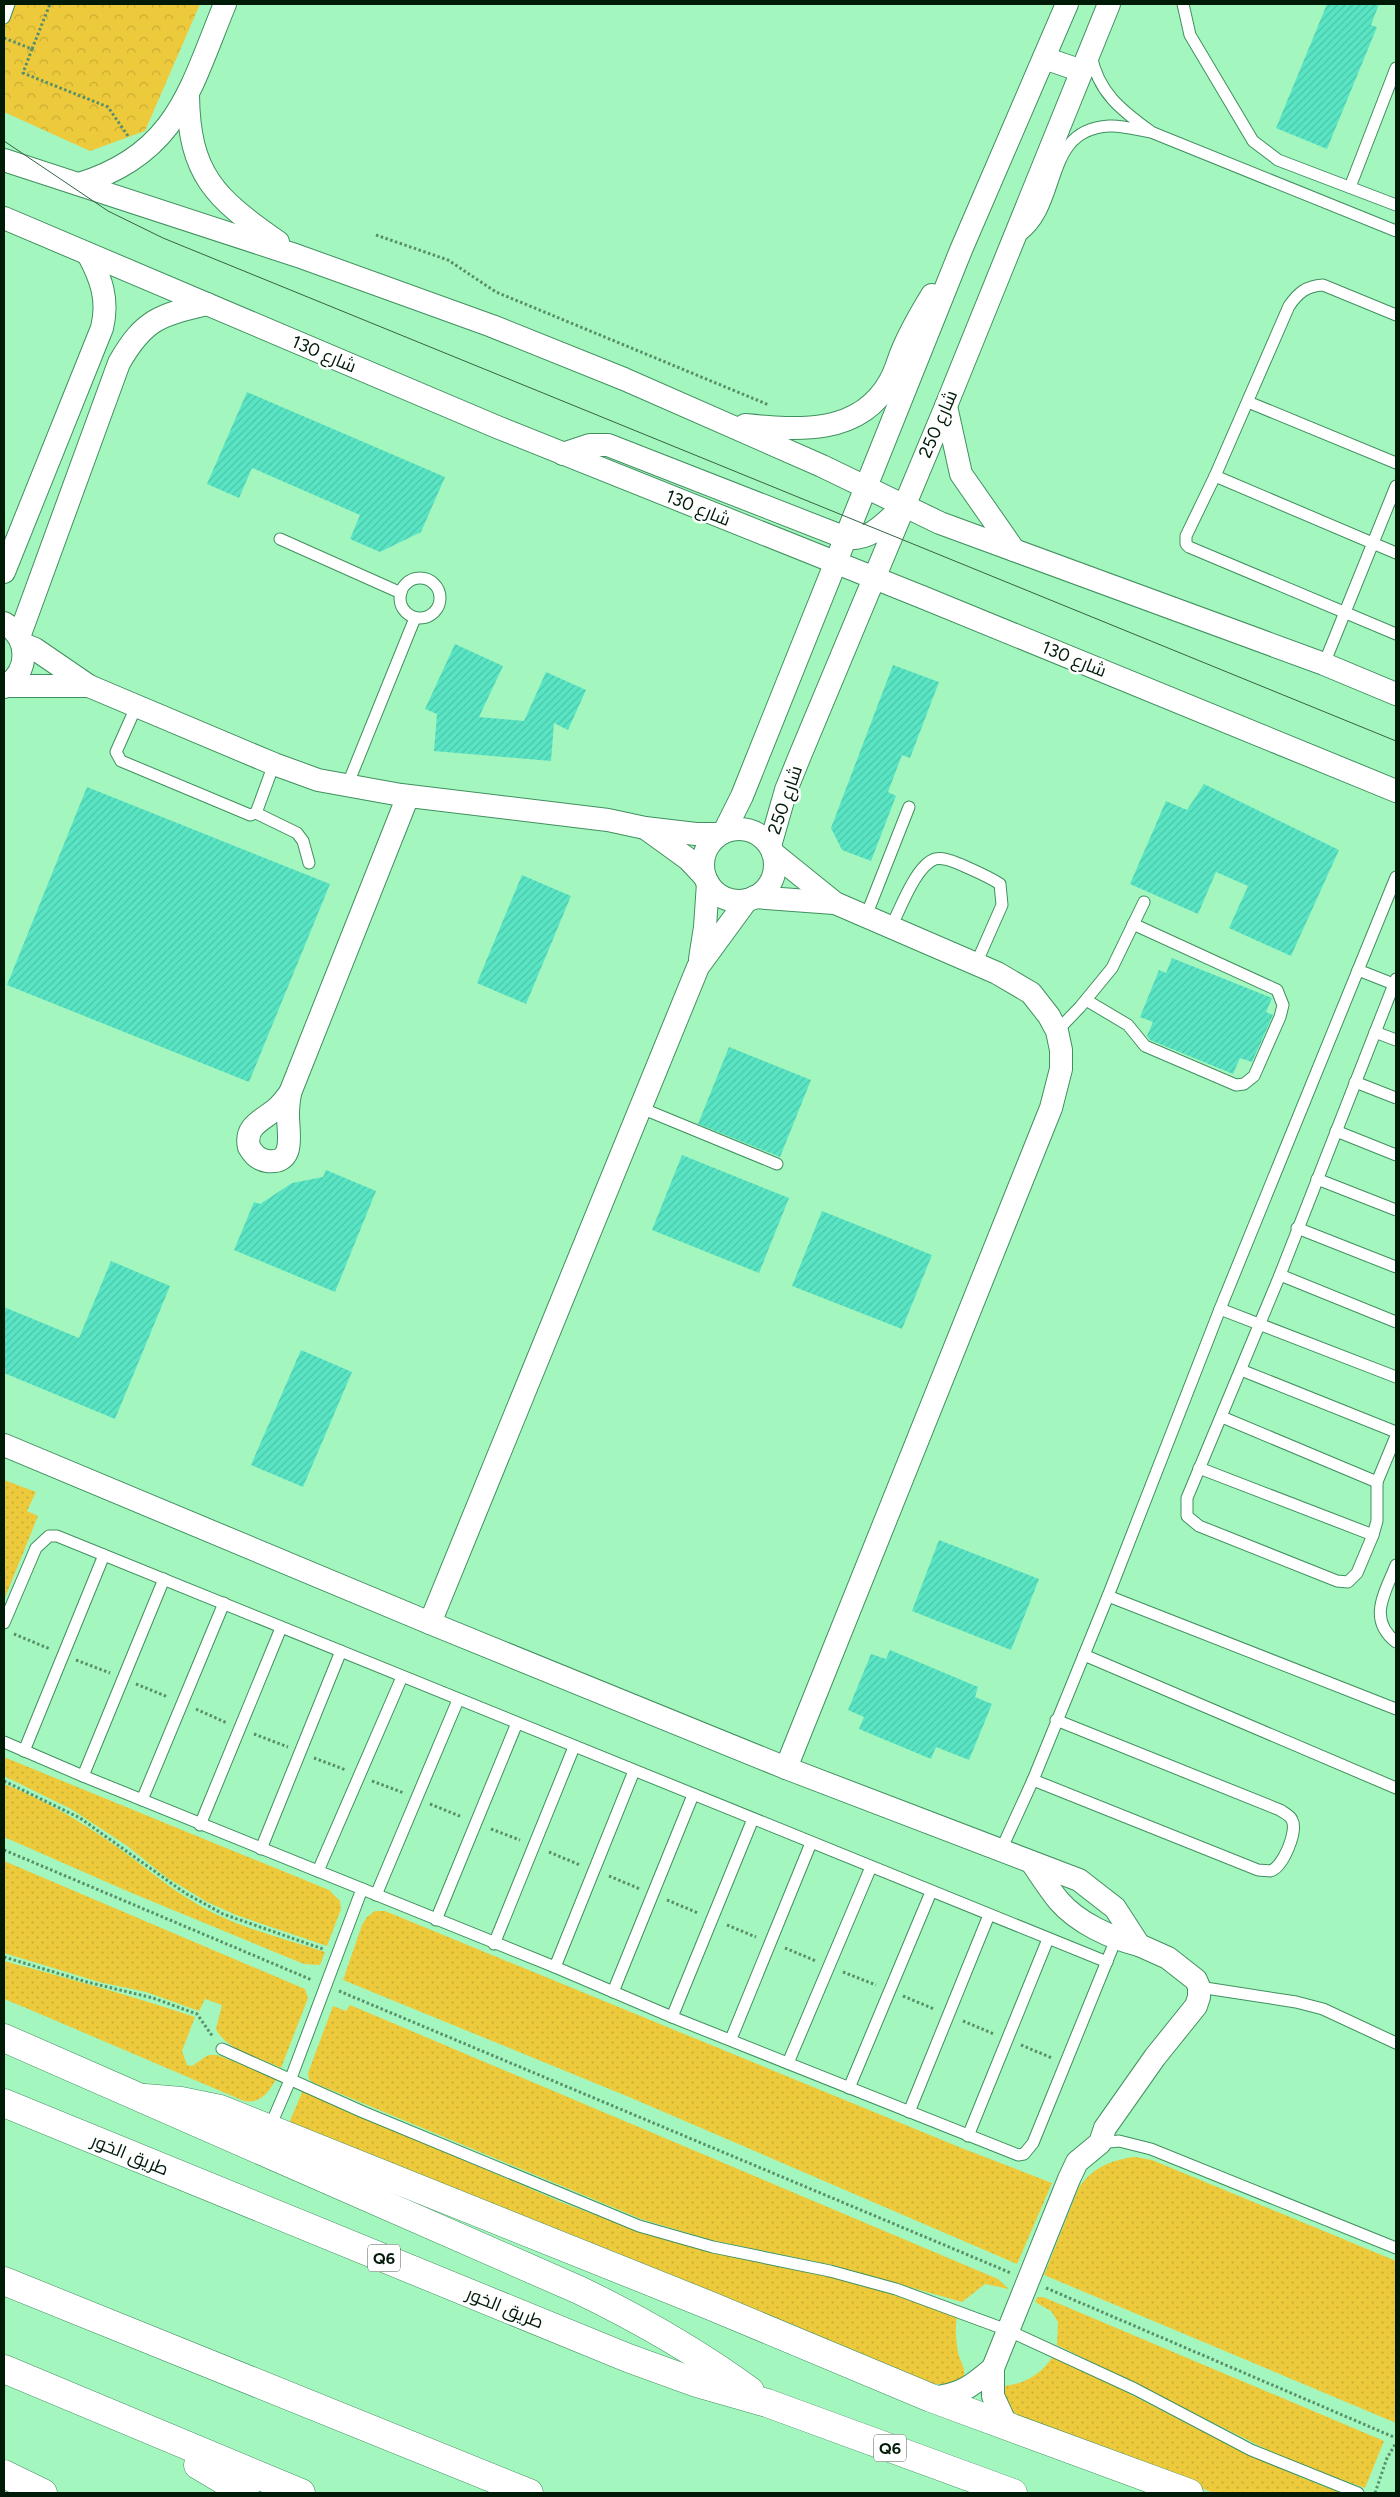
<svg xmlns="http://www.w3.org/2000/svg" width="1400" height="2497" font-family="Figtree,Cairo,sans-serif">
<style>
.grass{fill:url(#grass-dots)}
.park{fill:url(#park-crowns)}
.building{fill:url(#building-hatch)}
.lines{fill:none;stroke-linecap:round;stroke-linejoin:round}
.lane-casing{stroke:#40905f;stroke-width:13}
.street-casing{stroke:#40905f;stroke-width:24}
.highway-casing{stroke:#40905f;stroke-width:29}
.path{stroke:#588f6a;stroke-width:3;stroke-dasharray:2.5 2.5;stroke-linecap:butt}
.lane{stroke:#fff;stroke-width:11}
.street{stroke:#fff;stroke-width:22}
.highway{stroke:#fff;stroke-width:28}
.tram{stroke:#366344;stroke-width:1}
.labels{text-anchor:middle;stroke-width:5;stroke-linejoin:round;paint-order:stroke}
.shield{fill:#fff;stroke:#4c5f52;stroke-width:1}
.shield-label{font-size:16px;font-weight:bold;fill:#001a08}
.street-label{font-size:18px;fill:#001a08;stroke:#fff}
</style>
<defs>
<pattern id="grass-dots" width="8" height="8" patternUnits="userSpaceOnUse" patternTransform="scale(1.25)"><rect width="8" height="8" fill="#edca3c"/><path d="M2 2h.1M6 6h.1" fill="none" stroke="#c9ad33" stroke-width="1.8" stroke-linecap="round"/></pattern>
<pattern id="park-crowns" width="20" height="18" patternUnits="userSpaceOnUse" patternTransform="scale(1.25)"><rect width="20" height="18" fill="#edca3c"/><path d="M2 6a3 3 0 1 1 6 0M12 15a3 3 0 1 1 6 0" fill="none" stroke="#c9ad33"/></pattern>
<pattern id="building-hatch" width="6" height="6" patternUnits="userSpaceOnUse" patternTransform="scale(1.25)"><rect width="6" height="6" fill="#59e5c4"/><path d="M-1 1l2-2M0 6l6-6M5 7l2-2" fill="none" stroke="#4cc4a7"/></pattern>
</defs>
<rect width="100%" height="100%" fill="#a4f6bf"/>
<g class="grass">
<polygon points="4,1480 36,1492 27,1511 38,1516 4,1600"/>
<polygon points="4,1757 329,1890 340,1901 341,1909 327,1946 236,1915 207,1902 166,1877 126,1845 71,1809 4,1776"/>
<path d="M4 1784C45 1800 84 1823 120 1849 145 1867 169 1888 197 1904 235 1927 282 1938 325 1952L320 1965 304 1964 127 1891 4 1837Z"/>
<path d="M4 1861 305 1989 308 1998 281 2068C260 2058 226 2050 216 2029L222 2005 205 1999 199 2011 146 1992 99 1982 4 1953Z"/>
<polygon points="375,1911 385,1911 964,2149 1052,2183 1017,2264 629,2097 343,1980 362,1925 367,1917"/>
<path d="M4 1961C68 1978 132 1996 195 2017L182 2051 187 2065 192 2066 208 2055H217L277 2078C269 2091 262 2104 244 2101L26 2008 4 1999Z"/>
<polygon points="350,2005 998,2279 1009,2289 985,2284 962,2302 832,2265 711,2240 641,2219 312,2082 309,2079 308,2073 333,2006 346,2011"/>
<path d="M303 2090 563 2203 642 2232 711 2252 854 2282 957 2316C955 2329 956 2340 958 2352 959 2359 966 2369 964 2375 960 2387 936 2384 927 2383L289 2123Z"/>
<path d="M1135 2157 1152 2160 1396 2261V2423L1044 2275 1079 2187C1094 2167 1111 2160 1135 2157Z"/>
<polygon points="1038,2297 1043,2297 1384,2441 1365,2488 1292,2462 1057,2345 1058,2322 1051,2311 1035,2302"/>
<path d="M1054 2355C1149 2402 1240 2456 1341 2493H1214L1014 2418 1005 2404 1004 2386C1028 2383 1041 2374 1054 2355Z"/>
</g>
<polygon class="park" points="4,4 200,4 145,131 90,151 4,112"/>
<g class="building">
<polygon points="1327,4 1379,4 1371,25 1377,27 1327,149 1276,128"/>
<polygon points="247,392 445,477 421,532 380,552 350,539 360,515 252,468 239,498 207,484"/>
<polygon points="455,644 503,666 479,717 524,721 546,672 586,690 568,730 554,723 551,761 434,751 437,714 425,709"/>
<polygon points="893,665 939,682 910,758 902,755 888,792 896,796 871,861 842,850 831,828"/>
<polygon points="1204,784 1339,850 1291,956 1229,928 1248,886 1216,872 1198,914 1130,884 1166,801 1187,810"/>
<polygon points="87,787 330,884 249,1082 7,985"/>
<polygon points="522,875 571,896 526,1004 477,983"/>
<polygon points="1172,958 1272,998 1266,1012 1273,1015 1252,1062 1240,1058 1233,1074 1150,1040 1147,1036 1153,1022 1140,1017 1159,970 1166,973"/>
<polygon points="729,1047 811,1080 780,1157 698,1124"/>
<polygon points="682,1155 789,1198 759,1273 652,1230"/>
<polygon points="326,1170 376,1191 335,1292 234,1250 254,1202 260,1204 292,1183 323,1177"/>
<polygon points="822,1211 932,1255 902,1329 792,1286"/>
<polygon points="111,1261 170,1286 115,1419 4,1373 4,1307 79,1338"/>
<polygon points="301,1350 352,1372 303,1487 251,1465"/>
<polygon points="939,1540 1039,1579 1011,1650 912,1611"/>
<polygon points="890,1650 978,1687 975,1697 992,1704 969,1760 936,1747 931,1759 859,1729 864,1717 848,1710 871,1654 886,1659"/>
</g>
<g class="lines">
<defs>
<g id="lane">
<polyline points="1183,4 1190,35 1253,141 1278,160 1396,205"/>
<polyline points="4,18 9,4"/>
<path d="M1091 55C1098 92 1121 110 1150 131"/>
<polyline points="1350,187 1396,68"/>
<path d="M1020 236C1064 205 1042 130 1109 126 1122 125 1138 130 1151 132L1396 231"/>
<path d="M1396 315 1323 285C1306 286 1298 293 1289 306L1215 476 1396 553"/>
<polyline points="1248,402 1396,463"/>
<polyline points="1215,476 1186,536 1186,544 1189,547 1396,634"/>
<polyline points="280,539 401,593"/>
<circle cx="420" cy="598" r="20"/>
<polyline points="1324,664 1396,486"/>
<polyline points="136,707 116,752 121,761 231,807 250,815 256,813 274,764"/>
<polyline points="347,786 415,618"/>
<polyline points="256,813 297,833 303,841 309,863"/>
<polyline points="866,916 909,807"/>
<path d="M891 927C900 910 916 865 935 859 944 857 954 862 962 865 975 871 988 876 1000 884L1002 905 976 964"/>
<polyline points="1358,970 1396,985"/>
<polyline points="1396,979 1280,1275 1187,1498 1187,1516 1199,1526 1337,1581 1348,1582 1357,1573 1373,1535 1377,1521 1377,1482 1396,1436"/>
<polyline points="1086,1000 1128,1025 1145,1046 1236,1085 1244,1084 1254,1076 1280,1017 1283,1005 1277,990 1133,924"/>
<polyline points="1057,1031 1080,1007 1112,968 1144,902"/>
<polyline points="1375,1032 1396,1040"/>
<polyline points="1355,1082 1396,1098"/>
<polyline points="641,1108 777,1164"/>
<polyline points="1336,1131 1396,1155"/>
<polyline points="1317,1179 1396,1210"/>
<polyline points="1297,1228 1396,1267"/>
<polyline points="1280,1275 1396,1322"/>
<polyline points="1220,1309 1396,1377"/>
<polyline points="1241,1370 1396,1432"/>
<polyline points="1222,1417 1377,1482"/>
<polyline points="1199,1468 1373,1535"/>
<path d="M1396 1565C1385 1593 1367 1619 1396 1642"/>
<polyline points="1108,1596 1396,1709"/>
<polyline points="4,1623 36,1548 49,1536 57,1536 1107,1962"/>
<polyline points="1084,1655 1396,1788"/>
<polyline points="4,1742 83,1776 555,1967 672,2017 1018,2155 1024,2154 1033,2143 1116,1939"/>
<polyline points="24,1751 104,1555"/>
<polyline points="83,1776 164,1579"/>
<path d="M1033 1780 1258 1870C1262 1870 1267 1871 1270 1871 1283 1868 1298 1831 1292 1820 1290 1815 1284 1813 1280 1810L1056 1720"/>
<polyline points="142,1800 224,1603"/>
<polyline points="200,1825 281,1628"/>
<polyline points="261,1849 341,1651"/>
<polyline points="1001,1850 1033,1780 1108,1596 1220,1309 1396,877"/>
<polyline points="318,1871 402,1677"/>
<polyline points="376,1895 458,1700"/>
<polyline points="436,1920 517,1723"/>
<polyline points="494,1944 574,1747"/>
<polyline points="555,1967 634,1771"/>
<polyline points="1199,1987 1296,2002 1323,2009 1396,2043"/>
<polyline points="613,1992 693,1795"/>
<polyline points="672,2017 753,1819"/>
<polyline points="731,2039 811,1843"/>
<polyline points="222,2049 363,2112 639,2226 713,2247 830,2271 896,2289 1007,2330 1135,2389 1251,2450 1358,2493"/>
<polyline points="788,2063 871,1867"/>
<polyline points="849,2088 931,1892"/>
<polyline points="909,2112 989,1915"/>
<polyline points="269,2129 291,2078 362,1889"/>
<polyline points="968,2136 1048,1939"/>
<polyline points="1100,2143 1119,2141 1151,2149 1396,2248"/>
</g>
<g id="street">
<polyline points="1044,58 1082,71"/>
<path d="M188 95C189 175 215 198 278 242"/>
<polyline points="4,160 298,256 492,326 624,379 822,466 940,523 1324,664 1396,694"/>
<path d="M79 184C177 154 190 89 225 4"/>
<polyline points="4,218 497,427 922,597 1396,791"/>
<polyline points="946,406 961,474 1014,550"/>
<path d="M745 425C797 430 860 436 890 381 896 371 898 360 903 349 911 330 921 313 932 295"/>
<path d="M563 454 590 445H608L846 538C870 540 882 526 899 510"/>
<path d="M4 572 102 328C109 300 101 278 88 254"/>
<path d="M4 623C30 638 30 672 4 687"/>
<path d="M19 637 119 363C144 319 160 315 207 304"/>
<polyline points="23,644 35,649 89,686 274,764 318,780 401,795 608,820 645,828 696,834 720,834"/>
<polyline points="6,686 89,686"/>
<circle cx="739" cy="865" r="36"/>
<polyline points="648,830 688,859 705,877"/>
<polyline points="724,832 742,796 961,250 1067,4"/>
<polyline points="770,846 786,790 799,758 946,406 1109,4"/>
<polyline points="773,853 835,903 997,973 1031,993 1049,1016 1057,1031 1061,1050 1061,1069 1051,1108 786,1768"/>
<polyline points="754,897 834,903"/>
<polyline points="700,959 705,927 708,883"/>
<polyline points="290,1093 408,796"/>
<path d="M290 1093C289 1100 288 1106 288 1113 287 1129 298 1165 267 1161 258 1160 253 1154 249 1147 244 1125 264 1120 277 1108 282 1104 286 1098 290 1093Z"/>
<polyline points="4,1445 430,1623 786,1768 1079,1880 1115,1908 1139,1945 1168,1958 1196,1980 1199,1987 1199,1997 1196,2006 1155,2057 1105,2128 1100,2143 1077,2162 1069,2179 993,2368 993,2396 1007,2426"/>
<polyline points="430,1623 698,967 747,900"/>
<path d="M1032 1863C1041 1876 1049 1889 1059 1901 1078 1923 1111 1938 1139 1945"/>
<path d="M931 2398C960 2395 971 2387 993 2368"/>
</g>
<g id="highway">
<path d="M4 2038 579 2290C641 2320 694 2350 750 2391"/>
<polyline points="145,2098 181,2101 220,2109 711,2306 931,2398 1189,2493"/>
<polyline points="4,2103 628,2358 697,2383 767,2403 1013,2493"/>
<polyline points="4,2281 529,2493"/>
<polyline points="4,2369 301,2493"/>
<polyline points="198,2465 245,2493"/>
<polyline points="4,2474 43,2493"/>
</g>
</defs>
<use href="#lane" class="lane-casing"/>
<use href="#street" class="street-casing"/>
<use href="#highway" class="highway-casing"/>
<g class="path">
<polyline points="4,38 32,49 23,73 108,107 128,136"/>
<polyline points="32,49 50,4"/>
<polyline points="376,235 448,260 496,292 769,405"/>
<polyline points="14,1634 50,1649"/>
<polyline points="76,1660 110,1673"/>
<polyline points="136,1684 168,1697"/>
<polyline points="196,1709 227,1723"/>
<polyline points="254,1734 288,1747"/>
<polyline points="314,1758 346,1770"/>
<polyline points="4,1781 80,1818 185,1893 205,1904 223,1914 323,1949"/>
<polyline points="372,1781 404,1793"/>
<polyline points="430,1804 462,1817"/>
<polyline points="491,1829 520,1840"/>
<polyline points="4,1850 312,1980"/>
<polyline points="549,1852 580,1865"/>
<polyline points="609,1876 640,1889"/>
<polyline points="667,1900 698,1913"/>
<polyline points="727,1925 756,1937"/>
<polyline points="785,1948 816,1961"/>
<polyline points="4,1957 87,1982 153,1998 197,2014 213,2037"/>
<polyline points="843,1972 876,1985"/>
<polyline points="339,1991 1011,2273"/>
<polyline points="903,1996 934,2009"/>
<polyline points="963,2021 994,2034"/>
<polyline points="1021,2045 1052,2058"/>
<polyline points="1046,2288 1396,2438"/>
<polyline points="1375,2493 1387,2458 1396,2443"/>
</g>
<use href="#lane" class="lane"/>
<use href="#street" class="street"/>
<use href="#highway" class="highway"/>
<polyline class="tram" points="4,141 108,211 163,238 1396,741"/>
</g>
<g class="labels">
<g class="shield">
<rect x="368" y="2244.5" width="32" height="27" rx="4"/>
<rect x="874" y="2434.5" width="32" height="27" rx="4"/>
</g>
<g class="shield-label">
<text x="384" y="2264">Q6</text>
<text x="890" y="2454">Q6</text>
</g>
<g class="street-label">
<text transform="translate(324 354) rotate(23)" y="6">شارع 130</text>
<text transform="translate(938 424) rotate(-67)" y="6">شارع 250</text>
<text transform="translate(698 508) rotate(22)" y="6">شارع 130</text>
<text transform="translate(1074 659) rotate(22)" y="6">شارع 130</text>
<text transform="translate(785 800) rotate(-71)" y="6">شارع 250</text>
<text transform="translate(130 2155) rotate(22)" y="6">طريق الخور</text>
<text transform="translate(505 2308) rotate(22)" y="6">طريق الخور</text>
</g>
</g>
<rect width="1400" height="2497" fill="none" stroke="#001a08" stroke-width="10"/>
</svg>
